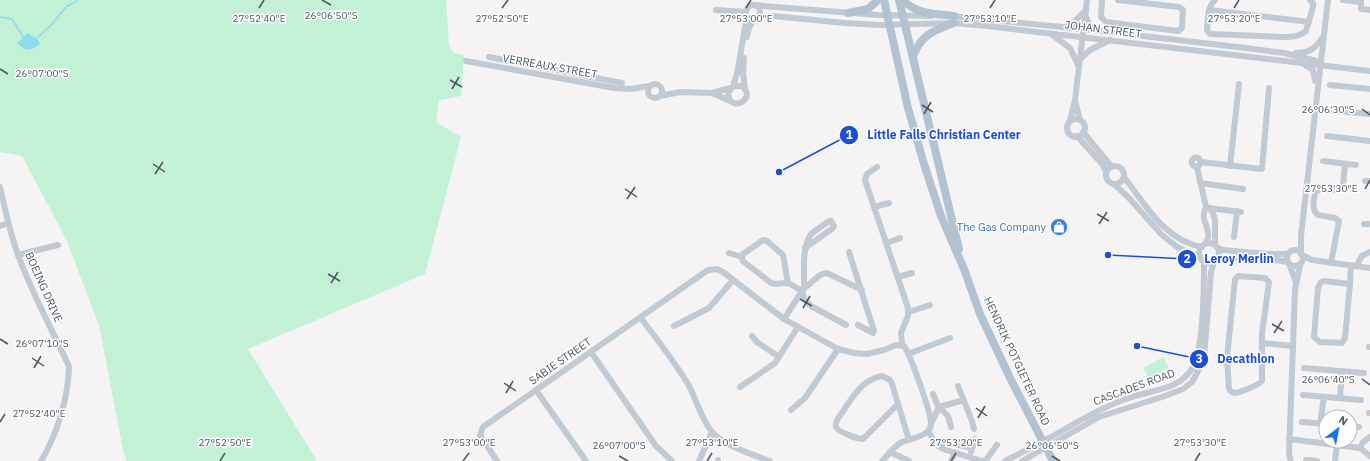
<svg xmlns="http://www.w3.org/2000/svg" width="1370" height="461" font-family="'IBM Plex Sans',sans-serif">
<style>
.green{fill:#c3f1d5}
.water{fill:#90daee}
.lines{fill:none;stroke-linecap:round;stroke-linejoin:round}
.stream{stroke:#90daee;stroke-width:1.5}
.minor{stroke:#c1cad2;stroke-width:6}
.major{stroke:#b3c2d1;stroke-width:8}
.ticks{fill:none;stroke:#4a5661;stroke-width:1.5}
.labels{text-anchor:middle;stroke-width:3;stroke-linejoin:round;paint-order:stroke}
.street-label{font-size:11px;fill:#4a5661;stroke:#fff}
.shop-label{font-size:11px;fill:#366cbe;stroke:#fff;text-anchor:end}
.ticks-label{font-size:10px;text-anchor:middle;fill:#4a5661;stroke:#fff;stroke-width:3;stroke-linejoin:round;paint-order:stroke}
.leader{fill:none;stroke:#1d4ed8;stroke-width:1.5}
.callout-dot{fill:#1d4ed8;stroke:#fff;stroke-width:1.5}
.mark-label{font-size:12px;text-anchor:middle;font-weight:bold;fill:#fff}
.callout-label{font-size:12px;text-anchor:middle;font-weight:bold;fill:#1d4ed8;stroke:#fff;stroke-width:3;stroke-linejoin:round;paint-order:stroke}
</style>
<rect width="100%" height="100%" fill="#f5f3f3"/>
<g class="green">
<polygon points="0,0 446,0 449,46 454,53 464,55 461,96 439,100 436,122 461,137 425,274 248,349 317,461 127,461 124,455 99,325 66,239 22,156 0,152"/>
<polygon points="1163,357 1169,368 1149,378 1143,368"/>
</g>
<path class="water" d="M28 33 38 40 40 44C36 48 32 49 26 50L17 43Z"/>
<g class="lines">
<g class="stream">
<polyline points="0,17 12,19 24,38"/>
<polyline points="35,40 52,24 66,7 78,0"/>
</g>
<g class="minor">
<polyline points="1102,0 1101,17 1106,22 1178,31 1182,28 1183,10 1179,7 1118,0"/>
<path d="M1215 0C1207 7 1208 20 1207 30L1210 34 1282 37C1290 37 1299 37 1306 31L1313 7V3L1310 0"/>
<polyline points="1343,0 1361,2"/>
<polyline points="1361,0 1361,9 1370,10"/>
<circle cx="753" cy="12" r="7"/>
<polyline points="755,5 763,6 878,15 932,16"/>
<polyline points="716,10 745,12"/>
<polyline points="1209,10 1309,22"/>
<polyline points="1085,14 1089,24 1095,30"/>
<polyline points="951,16 1083,29 1246,48 1284,53 1321,62"/>
<polyline points="757,17 773,16 845,23 879,25 954,23 987,26 1370,71"/>
<polyline points="1066,27 1074,22 1086,10"/>
<polyline points="1051,34 1070,48 1078,65"/>
<polyline points="747,37 749,28 754,19"/>
<path d="M1296 53C1309 53 1315 49 1322 38"/>
<polyline points="489,57 622,83"/>
<polyline points="744,58 743,73 745,89"/>
<polyline points="1079,60 1090,50 1110,40"/>
<polyline points="466,61 614,88 631,89 649,86"/>
<polyline points="1305,65 1313,70 1315,81"/>
<circle cx="655" cy="91" r="7"/>
<polyline points="1330,85 1370,89"/>
<path d="M733 86H742C758 99 729 114 728 93L733 86 737 74 747 16"/>
<polyline points="712,93 730,101"/>
<polyline points="660,96 680,92 712,93 730,88"/>
<polyline points="1075,101 1080,120"/>
<polyline points="1328,110 1370,114"/>
<circle cx="1076" cy="128" r="9"/>
<polyline points="1070,121 1075,100 1087,0"/>
<polyline points="1083,132 1112,167"/>
<polyline points="1077,136 1103,165 1106,172"/>
<polyline points="1327,136 1370,141"/>
<circle cx="1196" cy="162" r="4.5"/>
<polyline points="1323,161 1356,165"/>
<polyline points="1201,162 1262,169 1269,88"/>
<circle cx="1115" cy="175" r="9"/>
<polyline points="1230,166 1239,84"/>
<polyline points="877,167 867,174 865,180 908,308 908,316 901,333 902,345"/>
<path d="M1197 167 1206 207C1200 219 1207 222 1208 233 1209 236 1207 240 1206 243"/>
<path d="M1124 177C1145 204 1165 241 1202 247"/>
<polyline points="1365,181 1370,181"/>
<polyline points="1200,183 1243,189"/>
<polyline points="1114,184 1129,198 1161,234 1177,247 1200,257"/>
<path d="M0 187C5 210 10 233 18 255 32 293 51 328 68 364L69 368C68 398 57 435 41 461"/>
<polyline points="874,207 889,203"/>
<polyline points="1206,207 1212,211 1215,219 1215,245"/>
<polyline points="1209,208 1241,212"/>
<polyline points="1364,224 1370,224"/>
<polyline points="0,226 8,223"/>
<polyline points="1234,237 1237,211"/>
<circle cx="1209" cy="253" r="10"/>
<polyline points="887,243 900,238"/>
<polyline points="1218,248 1223,250 1268,254 1288,254"/>
<circle cx="1295" cy="258" r="8"/>
<polyline points="849,252 874,331 873,333 858,325"/>
<polyline points="729,253 742,257"/>
<polyline points="1301,254 1301,236 1328,0"/>
<polyline points="18,255 58,245"/>
<polyline points="1302,255 1312,260 1370,268"/>
<path d="M1217 260C1240 254 1265 258 1288 262"/>
<path d="M1331 263 1339 221 1335 218 1318 215C1311 210 1314 201 1315 193L1320 189 1337 190 1341 189 1343 185 1345 164"/>
<polyline points="1289,264 1296,282"/>
<polyline points="1356,266 1362,256 1370,252"/>
<path d="M1238 276 1265 278 1269 282 1262 334V381C1259 385 1239 393 1234 393 1231 392 1230 391 1229 389L1227 358 1235 279Z"/>
<polyline points="898,277 912,273"/>
<polygon points="1324,281 1350,284 1345,338 1342,343 1320,342 1314,337 1318,288 1321,282"/>
<polyline points="788,283 783,255 767,241 763,240 742,255 742,259 743,261 771,283 775,284 786,283 790,284 802,291 805,300 811,306 846,325"/>
<polyline points="1350,284 1351,265"/>
<path d="M804 288C812 284 818 273 827 273L862 290"/>
<polyline points="909,312 930,305"/>
<path d="M640 317C657 339 674 361 688 384 698 402 702 426 720 439 734 449 754 455 770 461"/>
<path d="M784 319 804 288V259C805 250 806 241 811 234L829 221H831L834 226 833 228 805 248"/>
<polyline points="674,326 709,308 733,280"/>
<polyline points="752,336 757,342 779,357"/>
<polyline points="1262,343 1293,346"/>
<polyline points="1369,347 1370,347"/>
<polyline points="591,352 656,446 672,461"/>
<polyline points="908,354 950,338"/>
<polyline points="1304,368 1364,373"/>
<polyline points="958,386 972,421 974,429"/>
<polyline points="740,387 775,363 798,327"/>
<polyline points="536,390 586,461"/>
<polyline points="933,394 938,406 948,416 951,427"/>
<polyline points="1303,395 1361,400"/>
<polyline points="1340,398 1342,371"/>
<path d="M898 404 863 439C858 439 838 432 836 427 835 423 837 420 839 417 850 402 861 379 882 376L890 380 892 384 909 440"/>
<polyline points="791,410 805,398 838,349"/>
<polyline points="1369,413 1370,413"/>
<polyline points="1302,422 1326,424"/>
<polyline points="931,424 939,407 964,400"/>
<polyline points="1320,424 1324,397"/>
<polyline points="1350,426 1359,427"/>
<polyline points="928,431 936,444 943,449 982,461 986,460 997,445"/>
<polyline points="1289,439 1360,448"/>
<polyline points="938,446 946,442 972,448"/>
<polyline points="1360,448 1363,442 1370,437"/>
<polyline points="1360,448 1370,456"/>
<polyline points="890,452 909,461"/>
<polyline points="971,452 975,439"/>
<polyline points="1306,460 1317,461"/>
<path d="M497 461 480 435 483 427 708 270 717 269 723 272 784 319 838 349 854 353 867 354 884 350 896 345 904 346C911 356 930 410 931 423 931 426 930 429 928 431 921 438 911 438 902 442 894 446 888 455 882 461"/>
<polyline points="699,461 712,432"/>
<polyline points="718,461 718,460"/>
<polyline points="951,461 955,453"/>
<path d="M1005 461C1021 453 1036 445 1051 437 1078 422 1103 406 1132 397 1155 389 1180 390 1193 367 1204 346 1204 287 1204 262"/>
<polyline points="1022,461 1099,417 1162,397 1183,389 1192,382 1196,375 1204,357 1211,272 1214,262"/>
<polyline points="1291,461 1289,454 1295,290 1300,265"/>
<polyline points="1335,461 1337,445"/>
</g>
<g class="major">
<polyline points="884,0 908,108 924,164 941,216 964,269 980,314 1011,380 1053,461"/>
<polyline points="899,0 959,249"/>
<path d="M903 0C915 14 937 14 954 16"/>
<polyline points="848,13 868,9 878,0"/>
<path d="M913 56C922 34 933 31 954 23"/>
</g>
</g>
<path class="ticks" d="M322 0 331 5M259 8 264 0M502 8 508 0M746 8 751 0M990 8 995 0M1234 8 1239 0M0 69 8 74M450 80 462 87M452 89 459 77M922 105 933 112M1362 109 1370 115M924 114 931 102M153 164 165 172M155 174 163 162M625 189 637 197M1365 189 1370 180M627 199 635 187M1097 214 1109 221M1099 224 1107 212M328 274 340 281M331 283 338 272M800 299 812 306M803 308 810 296M1272 324 1284 331M1274 333 1282 321M0 339 8 344M32 358 44 366M34 368 41 356M1362 379 1370 385M504 383 516 391M506 393 513 381M976 408 987 416M978 418 985 406M0 422 5 414M619 456 628 461M1052 456 1060 461M220 461 225 453M463 461 469 453M707 461 712 453M951 461 956 453M1195 461 1200 453"/>
<defs>
<symbol id="shop-disc" viewBox="-11 -11 22 22"><circle r="9.5" fill="#3f7fe0" stroke="#fff"/><path d="M-5-2.5h2.3a2.7 3.5 0 0 1 5.4 0H5L5.5 6h-11ZM-1.5-2.5h3a1.5 2.3 0 0 0-3 0Z" fill="#fff"/></symbol>
</defs>
<g fill-rule="evenodd">
<use href="#shop-disc" x="1049" y="217" width="20" height="20"/>
</g>
<g class="labels">
<g class="street-label">
<text transform="translate(1103 29) rotate(7)" y="4">JOHAN STREET</text>
<text transform="translate(550 66) rotate(10)" y="4">VERREAUX STREET</text>
<text transform="translate(44 287) rotate(66)" y="4">BOEING DRIVE</text>
<text transform="translate(560 361) rotate(-35)" y="4">SABIE STREET</text>
<text transform="translate(1017 361) rotate(65)" y="4">HENDRIK POTGIETER ROAD</text>
<text transform="translate(1134 387) rotate(-20)" y="4">CASCADES ROAD</text>
</g>
<g class="shop-label">
<text x="1046" y="231">The Gas Company</text>
</g>
</g>
<g class="ticks-label">
<text x="331" y="19">26°06'50"S</text>
<text x="259" y="22">27°52'40"E</text>
<text x="502" y="22">27°52'50"E</text>
<text x="746" y="22">27°53'00"E</text>
<text x="990" y="22">27°53'10"E</text>
<text x="1234" y="22">27°53'20"E</text>
<text x="42" y="77">26°07'00"S</text>
<text x="1328" y="113">26°06'30"S</text>
<text x="1331" y="192">27°53'30"E</text>
<text x="42" y="347">26°07'10"S</text>
<text x="1328" y="383">26°06'40"S</text>
<text x="39" y="417">27°52'40"E</text>
<text x="225" y="446">27°52'50"E</text>
<text x="469" y="446">27°53'00"E</text>
<text x="712" y="446">27°53'10"E</text>
<text x="956" y="446">27°53'20"E</text>
<text x="1200" y="446">27°53'30"E</text>
<text x="619" y="449">26°07'00"S</text>
<text x="1052" y="449">26°06'50"S</text>
</g>
<path class="leader" d="M779 172L849 135M1108 255L1187 259M1137 346L1199 359"/>
<g class="callout-dot">
<circle cx="779" cy="172" r="4"/>
<circle cx="1108" cy="255" r="4"/>
<circle cx="1137" cy="346" r="4"/>
<circle cx="849" cy="135" r="10"/>
<circle cx="1187" cy="259" r="10"/>
<circle cx="1199" cy="359" r="10"/>
</g>
<g class="mark-label">
<text x="849" y="139">1</text>
<text x="1187" y="263">2</text>
<text x="1199" y="363">3</text>
</g>
<g class="callout-label">
<text x="944" y="139">Little Falls Christian Center</text>
<text x="1239" y="263">Leroy Merlin</text>
<text x="1246" y="363">Decathlon</text>
</g>
<g transform="translate(1338 429) rotate(32)"><circle r="19" fill="#ffffff" stroke="#b7bbc0"/>
<path d="M0-3L7 15L0 10L-7 15Z" fill="#1a73e8"/>
<text y="-6" font-size="11" font-weight="bold" text-anchor="middle" fill="#4a5661">N</text>
</g>
</svg>
